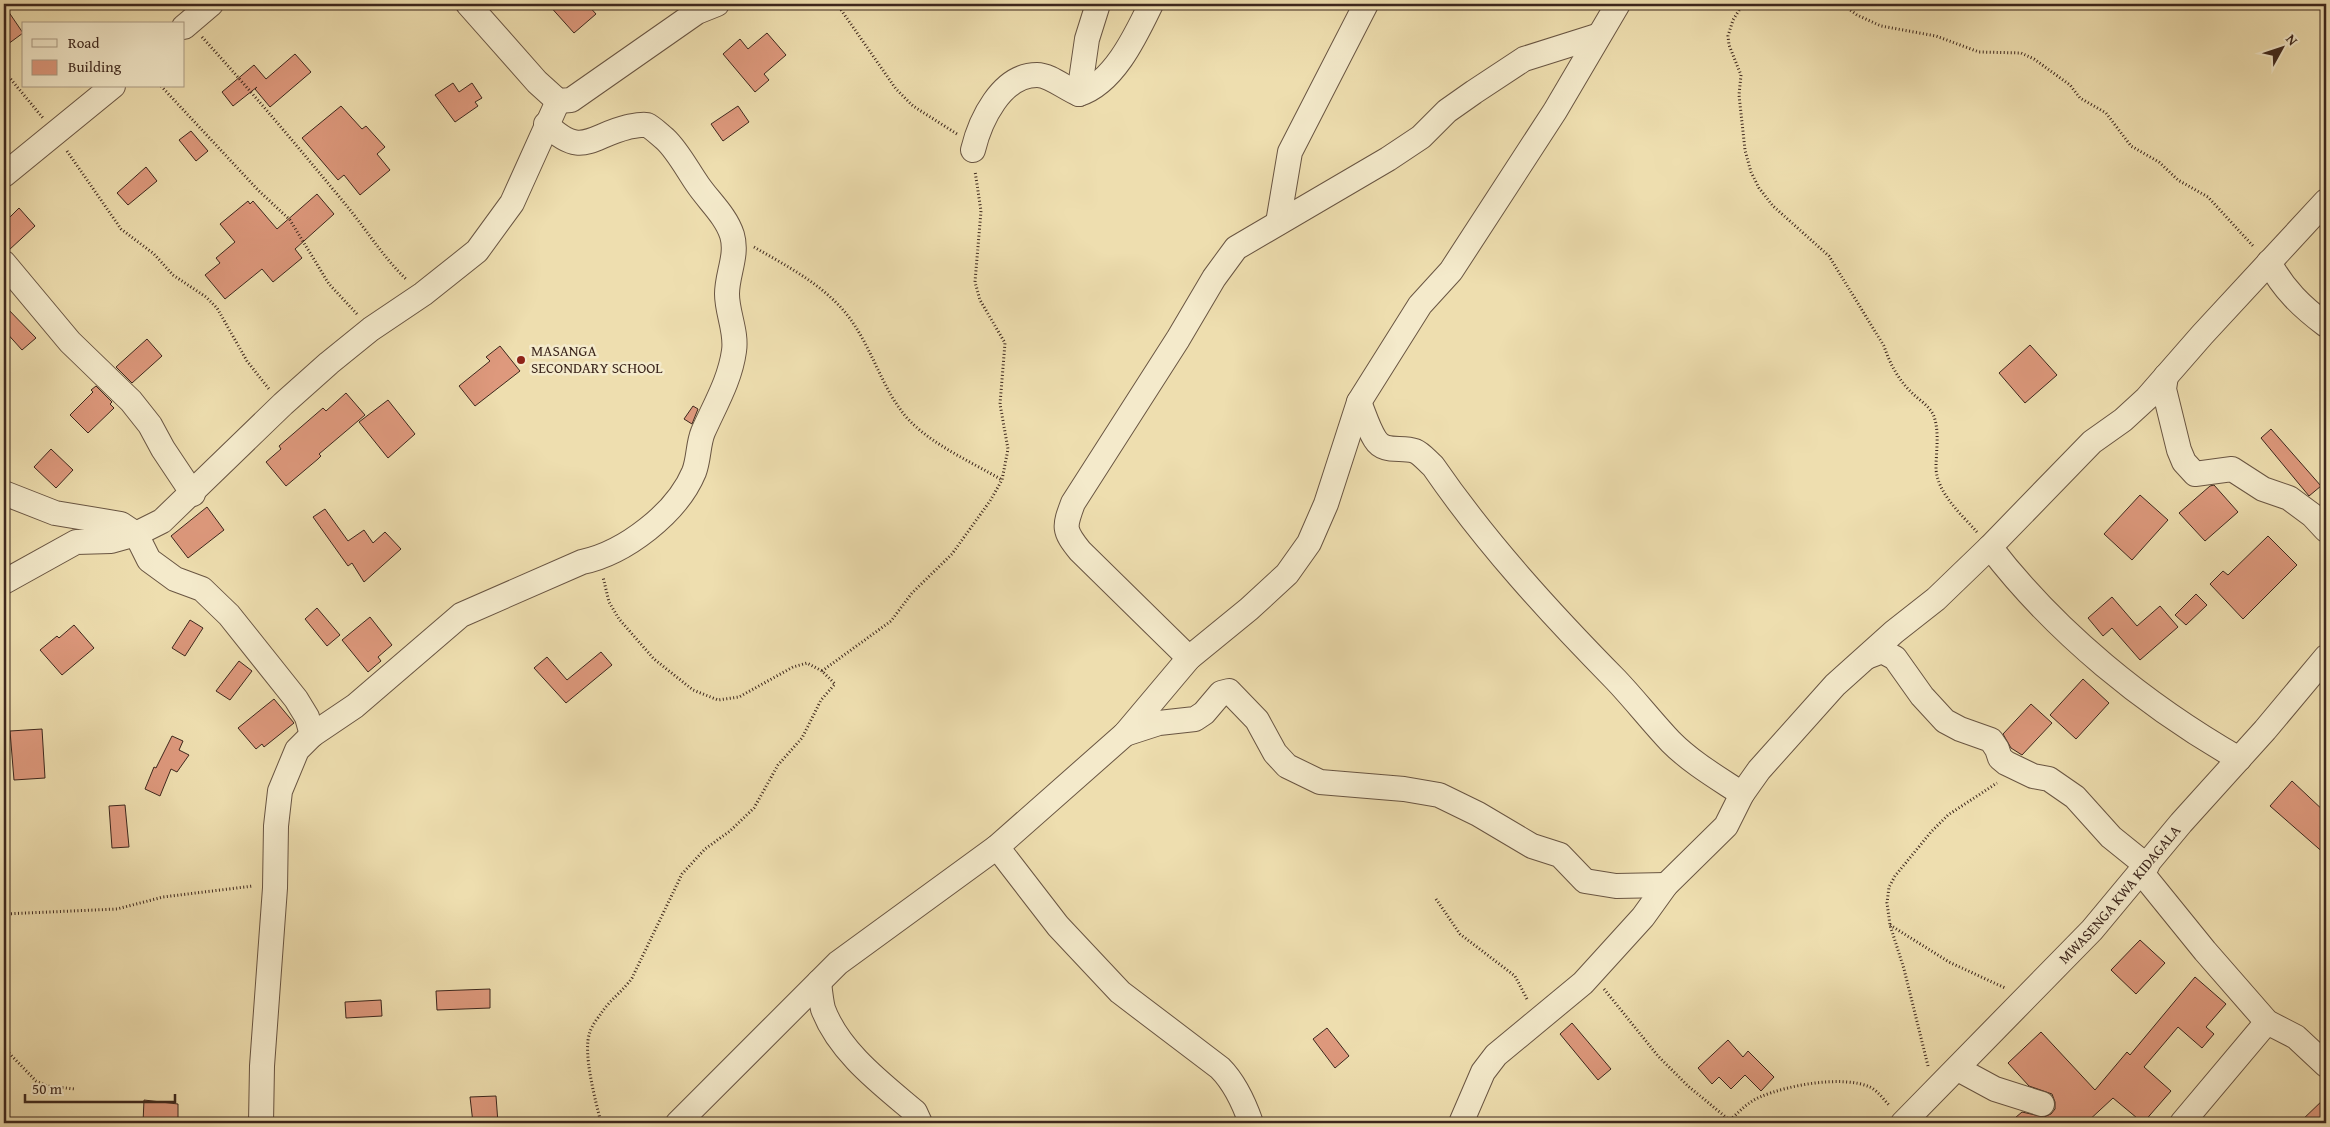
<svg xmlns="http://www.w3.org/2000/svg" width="2330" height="1127" font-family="'Gentium Book Plus',serif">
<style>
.building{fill:#de997d;stroke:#3d271d}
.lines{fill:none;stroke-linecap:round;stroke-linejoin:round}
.minor-casing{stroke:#695542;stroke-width:26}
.path{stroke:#3d271d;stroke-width:3;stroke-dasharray:1 2.5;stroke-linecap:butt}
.minor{stroke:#f4eacb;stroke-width:24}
.poi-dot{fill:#8f2418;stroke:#f4eacb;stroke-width:2}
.labels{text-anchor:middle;stroke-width:5;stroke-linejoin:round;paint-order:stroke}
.poi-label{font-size:15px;fill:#3d271d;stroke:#f4eacb;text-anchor:start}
.street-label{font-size:15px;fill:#3d271d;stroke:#f4eacb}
</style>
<rect width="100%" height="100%" fill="#eedeaf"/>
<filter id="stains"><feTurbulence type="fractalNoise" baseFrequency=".004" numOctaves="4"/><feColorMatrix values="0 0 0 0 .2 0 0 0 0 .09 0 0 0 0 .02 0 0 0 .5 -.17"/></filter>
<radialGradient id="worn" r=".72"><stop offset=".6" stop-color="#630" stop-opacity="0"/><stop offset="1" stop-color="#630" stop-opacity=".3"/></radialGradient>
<g class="building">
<polygon points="548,4 587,4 596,14 574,33"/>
<polygon points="4,5 23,33 4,47"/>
<polygon points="767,33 786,55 764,74 769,80 755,92 723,54 740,39 748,49"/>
<polygon points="295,54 311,72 270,107 255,89 257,87 233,106 222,92 254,65 266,79"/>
<polygon points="453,83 459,92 472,83 482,98 475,102 478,106 455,122 435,95"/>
<polygon points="341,106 362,129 366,126 385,147 377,154 390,170 360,195 344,175 338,180 302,138"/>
<polygon points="738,106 749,122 723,141 711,124"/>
<polygon points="191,131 208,151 196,161 179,140"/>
<polygon points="146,167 157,181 128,205 117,193"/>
<polygon points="317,194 334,214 295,249 302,258 273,282 262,269 225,299 205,275 220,263 216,258 235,242 220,224 248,201 250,204 253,201 277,229"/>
<polygon points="19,208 35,226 9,250 4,250 4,223"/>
<polygon points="4,305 36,338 22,350 4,330"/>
<polygon points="147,339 162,356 132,383 116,367"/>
<polygon points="2030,345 2057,375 2025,403 1999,373"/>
<polygon points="500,346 520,371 475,406 459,386 490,361 486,357"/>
<polygon points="96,386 112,402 110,404 114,408 88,433 70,415 93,392 91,390"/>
<polygon points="346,393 365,415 319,454 321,456 318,459 286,486 266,462 281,449 279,446 323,408 326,411"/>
<polygon points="388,400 415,434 388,458 359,422"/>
<polygon points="693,406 698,409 692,424 684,419"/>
<polygon points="2271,429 2321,486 2309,496 2261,438"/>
<polygon points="51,449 73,470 56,488 34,467"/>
<polygon points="2214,485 2238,512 2205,541 2179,513 2210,486"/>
<polygon points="2140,495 2168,520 2132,560 2104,534"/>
<polygon points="207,507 224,530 188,558 171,536"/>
<polygon points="325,509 348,541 364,530 373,543 385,532 401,549 364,582 352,563 348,566 313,517"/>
<polygon points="2268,536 2297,565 2243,619 2210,584 2223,571 2228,575"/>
<polygon points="2196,594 2207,605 2186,625 2175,615"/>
<polygon points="2112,597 2137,626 2160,606 2178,627 2140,660 2112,628 2103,636 2088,618"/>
<polygon points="317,608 340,635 327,646 305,619"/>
<polygon points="370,617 392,645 378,657 381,661 368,672 342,640"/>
<polygon points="190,620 203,628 185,656 172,648"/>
<polygon points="74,625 94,648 62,675 40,650 57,636 59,638"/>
<polygon points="601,652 612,665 566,703 534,668 547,657 567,680"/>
<polygon points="239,661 252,671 230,700 216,691"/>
<polygon points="2083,679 2109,703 2076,739 2050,715"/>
<polygon points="274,699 294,723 264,747 262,744 256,749 238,728"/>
<polygon points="2031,704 2052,723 2022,755 2011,748 2003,734"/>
<polygon points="42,729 45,778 14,780 10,731"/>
<polygon points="172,736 183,741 179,750 189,755 177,772 171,769 160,796 145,789 154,767 156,768"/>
<polygon points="2292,781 2326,813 2326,855 2270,806"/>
<polygon points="125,805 129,847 112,848 109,806"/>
<polygon points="2140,940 2165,963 2136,994 2111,970"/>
<polygon points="2195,977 2226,1004 2206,1027 2214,1034 2202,1048 2178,1027 2144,1067 2171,1091 2143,1123 2113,1098 2086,1123 2009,1123 2022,1112 2044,1117 2051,1114 2055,1109 2055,1102 2052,1094 2029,1086 2008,1063 2041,1032 2095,1090 2127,1052 2130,1055"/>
<polygon points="490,989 490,1008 437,1010 436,991"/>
<polygon points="381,1000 382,1016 346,1018 345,1002"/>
<polygon points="1572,1023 1611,1069 1598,1080 1560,1034"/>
<polygon points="1327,1028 1349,1056 1335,1068 1313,1039"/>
<polygon points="1728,1040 1743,1057 1748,1051 1774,1077 1761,1091 1745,1075 1731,1089 1719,1077 1712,1084 1698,1068"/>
<polygon points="496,1096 498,1123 473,1123 470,1097"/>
<polygon points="2326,1097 2326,1123 2299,1123"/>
<polygon points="144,1100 178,1104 178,1123 143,1123"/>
</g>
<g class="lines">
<defs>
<g id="minor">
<polyline points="468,4 537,82 558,101 571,100 697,12 717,4"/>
<polyline points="184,27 211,4"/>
<polyline points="1079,94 1087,39 1098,4"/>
<path d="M973 150C980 121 1001 75 1037 75 1050 75 1066 89 1079 94 1114 83 1136 35 1151 4"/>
<polyline points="4,175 113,86"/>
<polyline points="1278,223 1290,152 1366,4"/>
<path d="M2269 262C2283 289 2302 307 2326 325"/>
<polyline points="4,263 70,342 131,401 150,425 163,449 193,494"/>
<polyline points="2166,376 2164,389 2179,450 2184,462 2195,474 2232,469 2263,489 2289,498 2312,515 2326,530"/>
<path d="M1359 402C1364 414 1368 428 1375 439 1384 454 1401 446 1415 451 1422 454 1427 461 1433 466 1486 543 1550 613 1616 680 1635 700 1652 722 1671 742 1692 763 1718 778 1742 794"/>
<polyline points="4,493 55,513 121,524 136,534 162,521 283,404 329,363 371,329 423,294 477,251 512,203 558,101"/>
<path d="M1990 547C2056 633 2145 705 2239 759"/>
<polyline points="4,582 76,542 111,541 136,534 149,560 175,579 202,589 229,615 296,699 307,717 312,735"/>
<polyline points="1869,656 1882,651 1895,658 1922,696 1945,721 1960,729 1991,740 1997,749 2000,758 2006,763 2033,776 2049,779 2075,797 2111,837 2147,866"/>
<path d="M1189 658 1080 551C1063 530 1064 527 1073 503L1178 339 1214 278 1236 248 1388 159 1421 137 1447 111 1474 92 1524 59 1597 36"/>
<polyline points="1125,734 1159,723 1195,719 1204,713 1221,693 1229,691 1257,720 1275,753 1287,766 1320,782 1404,789 1439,795 1478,814 1532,846 1560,855 1585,881 1616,886 1666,885"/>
<path d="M997 847 1058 926 1120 992 1220 1068C1235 1083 1244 1103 1251 1123"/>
<polyline points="2141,872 2205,951 2267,1022 2296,1037 2326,1065"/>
<path d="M819 982C820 991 821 1001 823 1009 839 1052 882 1084 915 1112L920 1123"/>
<polyline points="1958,1069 1995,1089 2042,1104"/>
<path d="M261 1123 262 1066 275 888 276 826 280 791 297 750 312 735 355 706 461 615 582 562C625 553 677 513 694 472 699 459 698 444 703 432 715 405 730 380 734 351 737 332 727 313 727 294 727 274 738 255 732 235 726 216 709 201 698 185 688 171 678 151 665 139 660 135 652 127 647 125 641 124 633 126 628 127 590 136 582 159 546 124"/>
<polyline points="678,1123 838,963 997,847 1125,734 1189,658 1249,609 1287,574 1309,543 1326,504 1359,402 1420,305 1451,271 1555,111 1618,4"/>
<polyline points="1461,1123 1483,1072 1496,1055 1583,983 1643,917 1666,885 1726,826 1742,794 1759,770 1835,685 1894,632 1936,599 1990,547 2092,442 2123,420 2147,398 2202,335 2326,201"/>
<path id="s1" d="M1903 1123 2092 930 2181 823 2265 730 2326 657"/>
<polyline points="2182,1123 2267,1022"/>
</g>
</defs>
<use href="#minor" class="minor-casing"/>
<g class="path">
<polyline points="837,4 896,89 913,106 957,134"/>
<path d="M1743 4 1733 20 1728 36 1729 45 1741 75 1739 95 1745 150 1751 172 1759 188 1773 206 1829 256 1884 346C1890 364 1898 379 1911 392 1918 399 1928 405 1933 414 1940 430 1936 451 1936 468 1937 493 1961 514 1977 532"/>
<polyline points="1842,4 1857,15 1881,26 1936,36 1979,52 2021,53 2034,59 2070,85 2080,98 2106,113 2131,146 2159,162 2178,180 2208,197 2254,247"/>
<path d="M202 37C252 92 299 148 346 205 366 229 383 257 406 279"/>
<polyline points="4,71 43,118"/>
<polyline points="161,86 258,190 290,220 329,284 357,314"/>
<polyline points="67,151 121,229 154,254 173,275 206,297 217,308 247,361 269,389"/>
<path d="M754 247C790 268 832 289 855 326 872 352 882 384 900 409 921 440 970 461 1002 480"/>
<polyline points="822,671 891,621 912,593 952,554 990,501 1002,480 1008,449 1000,404 1005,343 980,300 975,282 981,211 975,171"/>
<polyline points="1436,899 1460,934 1515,976 1528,1001"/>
<polyline points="4,914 117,909 163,897 253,886"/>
<polyline points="1890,925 1949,962 2005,988"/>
<polyline points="1604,989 1658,1056 1688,1086 1733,1123"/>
<polyline points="4,1048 36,1081 47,1086 75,1089"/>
<polyline points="1928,1066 1904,969 1890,925 1887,903 1889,887 1895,876 1931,832 1948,815 1997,783"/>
<path d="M1730 1120C1740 1111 1748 1102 1760 1097 1788 1085 1842 1075 1870 1087 1878 1091 1884 1100 1890 1106"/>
<path d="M601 1123C596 1102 582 1052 590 1032 592 1025 598 1018 602 1012 610 1000 624 990 632 978L682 874 705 849 730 831 754 808 778 765 802 738 821 700 835 684 822 671 807 663 793 667 739 697 718 700 693 690 654 659 619 619 609 602 603 577"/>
</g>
<use href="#minor" class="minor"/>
</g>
<circle class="poi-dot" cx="521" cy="360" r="5"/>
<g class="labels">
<g class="poi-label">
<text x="531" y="356">MASANGA<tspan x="531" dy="17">SECONDARY SCHOOL</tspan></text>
</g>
<g class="street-label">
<text dy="5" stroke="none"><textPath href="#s1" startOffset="315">MWASENGA KWA KIDAGALA</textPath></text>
</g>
</g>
<rect width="2330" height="1127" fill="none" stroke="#eedeaf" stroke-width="20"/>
<rect x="5" y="5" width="2320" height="1117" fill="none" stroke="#3d271d" stroke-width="2.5"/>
<rect x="10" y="10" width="2310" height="1107" fill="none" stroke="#3d271d"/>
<rect x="22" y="22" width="162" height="65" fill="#f4eacb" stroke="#ab9c85"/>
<rect x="32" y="39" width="25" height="8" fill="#f4eacb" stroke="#ab9c85"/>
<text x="68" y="48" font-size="15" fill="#3d271d">Road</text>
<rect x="32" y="60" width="25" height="15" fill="#de997d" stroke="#ab9c85"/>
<text x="68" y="72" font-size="15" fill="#3d271d">Building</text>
<g transform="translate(2282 48) rotate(50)" stroke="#f4eacb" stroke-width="4" paint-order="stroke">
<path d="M0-4L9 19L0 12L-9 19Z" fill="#3d271d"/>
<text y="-8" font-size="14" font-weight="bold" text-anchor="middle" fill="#3d271d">N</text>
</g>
<path d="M25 1094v8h150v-8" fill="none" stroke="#3d271d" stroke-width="2.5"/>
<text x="32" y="1094" font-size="15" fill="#3d271d" stroke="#f4eacb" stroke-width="4" paint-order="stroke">50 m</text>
<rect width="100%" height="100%" filter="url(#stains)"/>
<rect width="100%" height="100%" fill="url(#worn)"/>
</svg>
